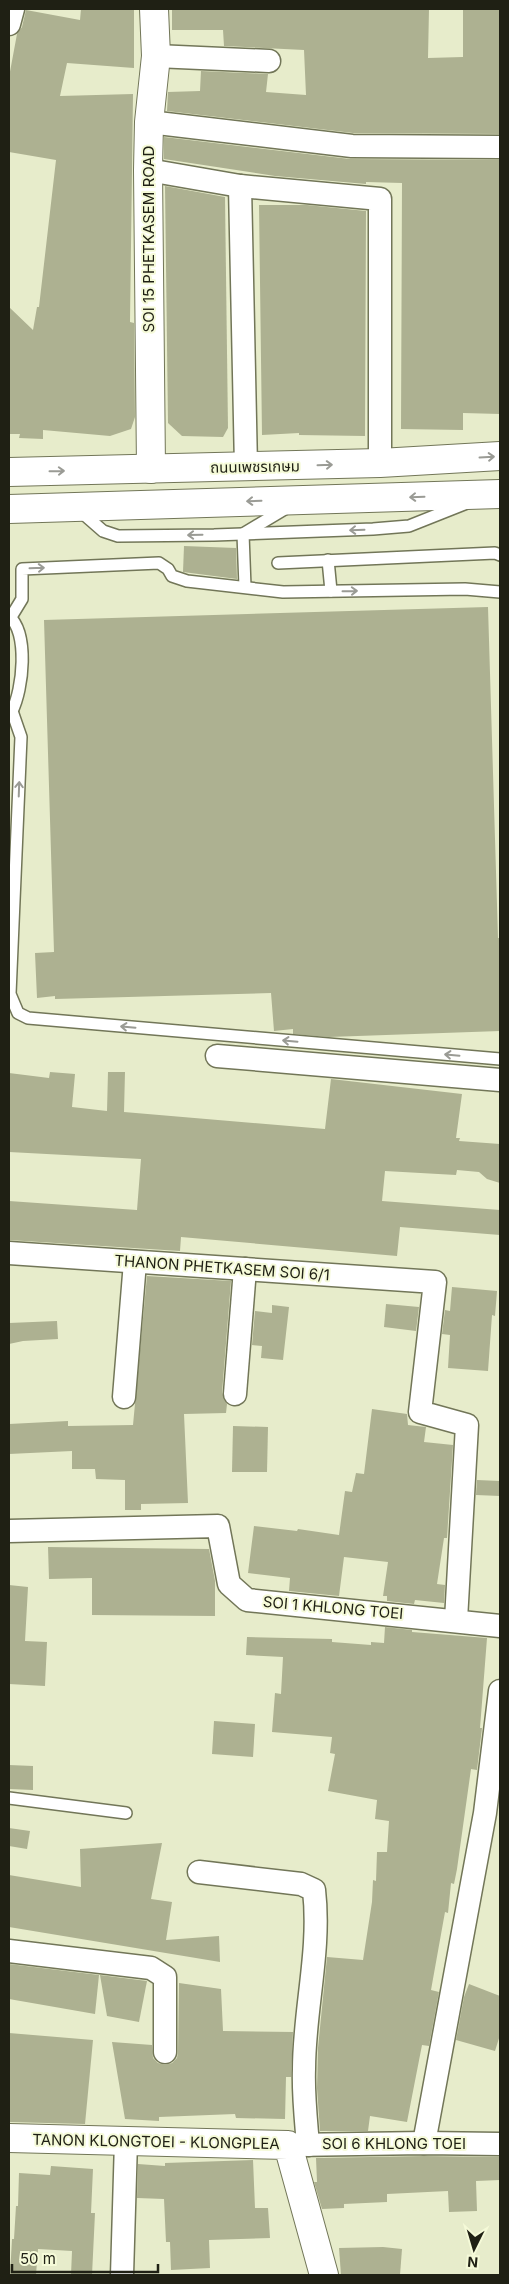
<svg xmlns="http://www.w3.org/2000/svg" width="509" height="2284" font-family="Inter,'Noto Sans Thai',sans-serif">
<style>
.building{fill:#adb191}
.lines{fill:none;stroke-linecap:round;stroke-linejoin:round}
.lane-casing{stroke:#727658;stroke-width:14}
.street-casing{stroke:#727658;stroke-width:25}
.secondary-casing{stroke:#727658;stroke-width:30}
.lane{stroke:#fff;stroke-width:11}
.street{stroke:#fff;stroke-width:22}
.secondary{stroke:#fff;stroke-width:28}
.oneway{stroke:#9a9b95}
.labels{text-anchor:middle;stroke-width:4;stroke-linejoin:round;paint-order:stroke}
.street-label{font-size:15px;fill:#1f2014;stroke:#f5fad8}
</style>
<rect width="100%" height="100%" fill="#e7eccb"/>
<g class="building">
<polygon points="81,9 134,9 134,68 67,63 60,96 133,94 130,322 134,323 135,417 131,429 110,436 43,430 43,439 19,438 20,434 9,434 9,307 33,330 37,307 39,307 56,160 9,152 9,77 17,34 22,27 26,10 80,20"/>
<polygon points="172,9 429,9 428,58 463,57 463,9 500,9 500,134 353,133 167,111 168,92 200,91 201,71 268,74 266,92 306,95 304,50 224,46 223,30 172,30"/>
<polygon points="164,137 350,159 500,160 500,414 463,413 463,430 401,429 402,183 366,182 366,184 275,176 164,159"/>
<polygon points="165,186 225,197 228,428 223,437 182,436 168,423"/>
<polygon points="259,205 307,205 366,211 365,436 299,435 299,433 262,435"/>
<polygon points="184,546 236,548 237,579 183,572"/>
<polygon points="488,607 498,938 500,938 500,1031 329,1037 293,1034 293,1029 274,1031 271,993 55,999 55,996 37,998 35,953 54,952 44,620"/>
<polygon points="50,1072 75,1074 72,1107 107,1111 108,1072 125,1072 124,1112 325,1129 331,1079 462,1094 456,1138 460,1138 459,1141 500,1144 500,1183 487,1179 479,1172 457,1170 456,1175 385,1171 382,1201 500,1210 500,1235 400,1227 397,1256 181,1237 180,1251 9,1240 9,1201 137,1210 141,1159 9,1152 9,1073 49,1078"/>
<polygon points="147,1276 231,1281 222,1393 227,1404 226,1413 184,1414 188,1503 141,1504 141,1510 125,1510 125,1480 96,1479 95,1469 72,1469 72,1451 9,1454 9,1424 68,1421 68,1426 133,1425"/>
<polygon points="452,1287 497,1291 495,1316 492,1315 488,1371 448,1368 450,1335 442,1334 445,1310 450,1311"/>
<polygon points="386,1304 419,1307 416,1331 384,1327"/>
<polygon points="272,1305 289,1307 283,1360 261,1358 262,1346 252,1345 255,1311 272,1313"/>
<polygon points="57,1321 58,1339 23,1341 9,1344 9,1323"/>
<polygon points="372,1409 407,1414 408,1425 426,1427 424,1442 453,1445 447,1538 444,1538 437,1584 445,1585 444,1603 415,1600 414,1604 387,1601 387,1596 383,1596 388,1562 344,1557 339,1596 289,1591 290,1578 248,1573 254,1526 297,1531 298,1529 339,1535 345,1491 352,1492 356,1473 364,1474"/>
<polygon points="233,1426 268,1427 267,1472 232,1472"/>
<polygon points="477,1480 500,1481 500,1496 476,1495"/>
<polygon points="48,1547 209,1549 215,1581 215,1616 92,1615 92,1578 49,1579"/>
<polygon points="9,1585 28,1587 25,1641 47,1642 45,1686 9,1684"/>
<polygon points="385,1627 412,1630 412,1632 487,1638 480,1728 482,1728 477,1770 471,1769 457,1869 454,1884 451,1883 448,1913 445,1912 431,1990 439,1992 429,2046 422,2045 407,2122 370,2116 368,2131 320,2131 317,2088 318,2048 327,1957 363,1960 372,1902 373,1880 376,1881 377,1852 387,1852 389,1821 375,1819 377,1800 328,1791 335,1754 330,1753 332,1737 272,1732 275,1693 281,1694 283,1657 246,1655 247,1637 332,1639 332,1642 371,1645 371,1642 384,1643"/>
<polygon points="214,1721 255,1724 253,1757 212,1754"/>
<polygon points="9,1765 33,1766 33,1790 9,1789"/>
<polygon points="9,1828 30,1831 27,1849 9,1846"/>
<polygon points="162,1843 151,1899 172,1902 166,1940 219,1936 220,1962 9,1927 9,1875 81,1887 80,1849"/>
<polygon points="9,1964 99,1975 95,2014 9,1999"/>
<polygon points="100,1975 147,1981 139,2022 107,2016"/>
<polygon points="179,1983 221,1989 223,2031 293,2032 291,2077 286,2077 285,2119 236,2118 235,2114 159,2117 159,2121 125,2119 112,2042 152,2045 153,2058 158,2063 165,2065 172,2063 177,2058 178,2052"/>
<polygon points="469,1984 500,1996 500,2035 495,2051 456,2040 464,1997"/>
<polygon points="9,2033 93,2040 85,2124 9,2122"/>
<polygon points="424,2156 500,2157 500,2180 476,2181 477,2211 449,2212 448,2191 387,2194 387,2202 344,2204 344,2208 322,2209 314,2182 317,2182 316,2158"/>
<polygon points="253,2160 255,2208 268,2208 270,2238 209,2240 210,2268 171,2270 170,2242 166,2242 164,2199 137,2198 138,2164 165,2166 165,2163"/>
<polygon points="51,2166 93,2169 91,2213 95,2213 92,2275 71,2275 72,2251 38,2249 36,2275 10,2275 12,2239 14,2239 16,2206 18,2206 19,2173 50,2175"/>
<polygon points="383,2247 402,2249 400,2275 341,2275 339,2248"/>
</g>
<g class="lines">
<defs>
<g id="lane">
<polyline points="79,510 103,531 118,536 214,535 373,529 409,526 467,503"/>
<polyline points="328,560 331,591"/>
<polyline points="278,563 495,553 500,555"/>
<polyline points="245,587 243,534 288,507"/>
<path d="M9 616C29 634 23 689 12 711"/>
<polyline points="11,617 22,599 22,569 159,563 168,569 172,576 187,581 283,592 465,589 500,592"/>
<polyline points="9,709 12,711 21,737 10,994 18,1013 28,1018 500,1059"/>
<polyline points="9,1798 126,1813"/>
</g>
<g id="street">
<polyline points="9,24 13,9"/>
<polyline points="156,56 269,61"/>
<polyline points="149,122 352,146 500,147"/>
<polyline points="148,170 240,186 380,199 380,463"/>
<polyline points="240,186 246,467"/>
<polyline points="217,1056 500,1080"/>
<polyline points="9,1253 435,1282 420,1412 467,1425 456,1620"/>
<polyline points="235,1394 245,1269"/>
<polyline points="124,1397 135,1262"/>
<polyline points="9,1531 218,1526 229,1584 247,1600 500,1626"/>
<path d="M199 1872 301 1884 314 1890C321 1950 304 2010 304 2069 303 2094 306 2120 308 2145"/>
<polyline points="9,1951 151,1968 165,1977 165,2052"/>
<polyline points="424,2143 485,1813 500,1691"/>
<polyline points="292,2145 424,2143 500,2144"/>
<polyline points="122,2275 126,2141"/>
</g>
<g id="secondary">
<polyline points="151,469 148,170 149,122 156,56 154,9"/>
<polyline points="9,472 380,463 500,456"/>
<polyline points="9,509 500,494"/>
<polyline points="9,2138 288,2145 324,2275"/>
</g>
</defs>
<use href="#lane" class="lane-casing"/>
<use href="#street" class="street-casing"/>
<use href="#secondary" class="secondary-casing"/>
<use href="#lane" class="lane"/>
<use href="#street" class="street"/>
<use href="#secondary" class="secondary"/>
</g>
<defs><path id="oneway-shaft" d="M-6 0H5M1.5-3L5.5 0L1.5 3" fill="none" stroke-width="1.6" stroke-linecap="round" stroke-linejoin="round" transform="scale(1.25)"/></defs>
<g class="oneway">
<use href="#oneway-shaft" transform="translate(487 457) rotate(-3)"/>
<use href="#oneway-shaft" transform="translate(325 465) rotate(-2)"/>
<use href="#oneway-shaft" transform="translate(57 471) rotate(-1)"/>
<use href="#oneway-shaft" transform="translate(417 497) rotate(178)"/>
<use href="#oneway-shaft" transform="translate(254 501) rotate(178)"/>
<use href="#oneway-shaft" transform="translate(357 530) rotate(178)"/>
<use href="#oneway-shaft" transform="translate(195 535) rotate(179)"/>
<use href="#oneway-shaft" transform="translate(37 568) rotate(-2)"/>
<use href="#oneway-shaft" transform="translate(350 591) rotate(-1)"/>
<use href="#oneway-shaft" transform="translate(19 789) rotate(-88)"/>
<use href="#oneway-shaft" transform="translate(128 1027) rotate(-175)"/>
<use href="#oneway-shaft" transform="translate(290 1041) rotate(-175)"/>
<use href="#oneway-shaft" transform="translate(452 1055) rotate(-175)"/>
</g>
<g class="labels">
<g class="street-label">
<text transform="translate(149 239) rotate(-90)" y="5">SOI 15 PHETKASEM ROAD</text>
<text transform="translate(255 467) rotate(-1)" y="5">ถนนเพชรเกษม</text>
<text transform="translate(222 1268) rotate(4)" y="5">THANON PHETKASEM SOI 6/1</text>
<text transform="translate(333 1608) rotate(5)" y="5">SOI 1 KHLONG TOEI</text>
<text transform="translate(156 2142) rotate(1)" y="5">TANON KLONGTOEI - KLONGPLEA</text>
<text x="394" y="2149">SOI 6 KHLONG TOEI</text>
</g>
</g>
<rect width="509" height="2284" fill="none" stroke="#1f2014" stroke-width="20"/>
<g transform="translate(474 2249) rotate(185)" stroke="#f5fad8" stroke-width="4" paint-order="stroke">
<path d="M0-4L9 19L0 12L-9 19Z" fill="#1f2014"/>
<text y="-8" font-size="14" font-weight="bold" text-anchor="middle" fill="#1f2014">N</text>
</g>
<path d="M12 2264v8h146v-8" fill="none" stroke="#1f2014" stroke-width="2.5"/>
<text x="20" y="2264" font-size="15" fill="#1f2014" stroke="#f5fad8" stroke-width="4" paint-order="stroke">50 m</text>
</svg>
